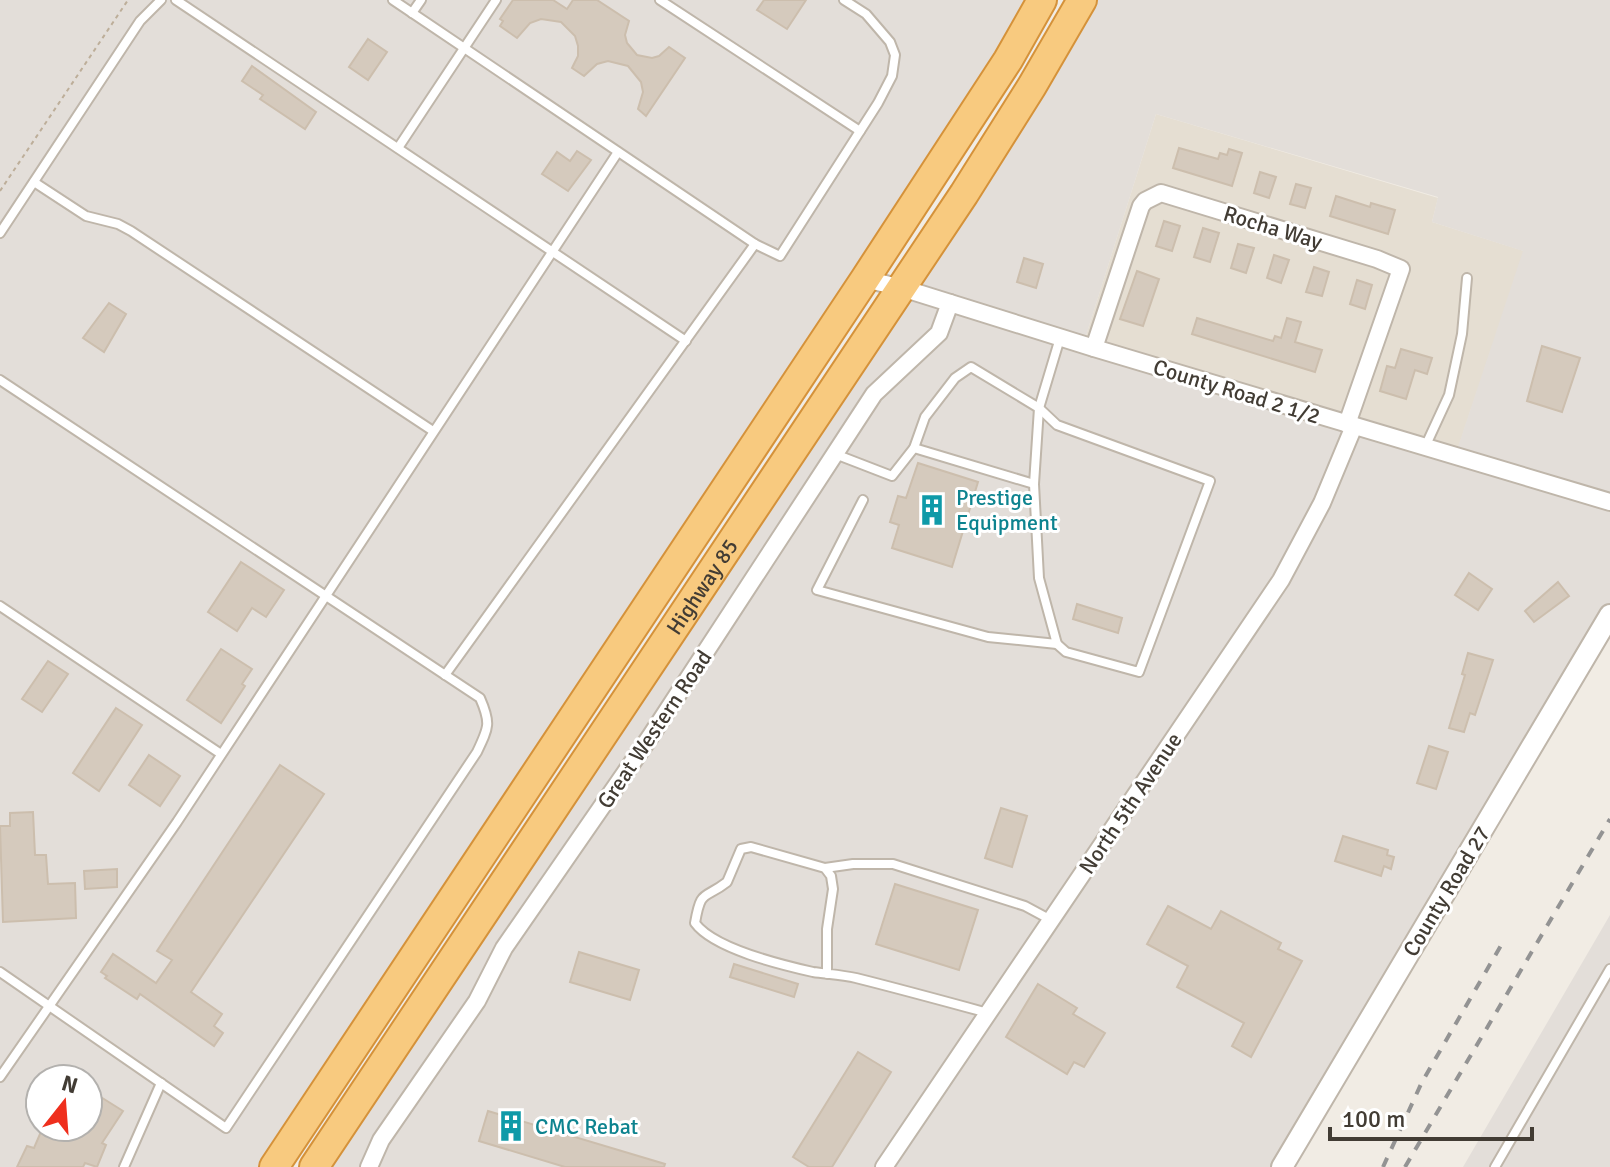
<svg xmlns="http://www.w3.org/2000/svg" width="1610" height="1167" font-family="Signika,sans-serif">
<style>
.residential{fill:#e5ded2}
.industrial{fill:#e3ded9;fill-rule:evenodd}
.building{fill:#d5cabd;stroke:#ccbead;stroke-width:2}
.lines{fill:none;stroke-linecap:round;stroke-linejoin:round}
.service-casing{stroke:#bfb6aa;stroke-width:12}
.minor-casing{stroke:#bfb6aa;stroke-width:20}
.tertiary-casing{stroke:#bfb6aa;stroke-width:24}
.trunk-casing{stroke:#d5923a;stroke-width:32}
.path{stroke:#bdae99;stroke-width:2;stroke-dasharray:4 4;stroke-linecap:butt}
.service{stroke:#fff;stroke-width:8}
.minor{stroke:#fff;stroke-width:16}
.tertiary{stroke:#fff;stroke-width:20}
.trunk{stroke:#f8ca7f;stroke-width:28}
.rail{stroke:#939393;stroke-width:4;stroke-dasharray:10 10;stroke-linecap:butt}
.labels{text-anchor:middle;stroke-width:6;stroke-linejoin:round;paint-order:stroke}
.street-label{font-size:22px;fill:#423c34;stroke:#fff}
.culture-label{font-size:22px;fill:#0d838f;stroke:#fff;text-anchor:start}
</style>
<rect width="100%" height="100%" fill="#f1ece4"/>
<polygon class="residential" points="1156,114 1438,198 1432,222 1524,251 1455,457 1083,345"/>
<g class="industrial">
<path d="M0 0H1042L274 1167H0ZM40 1079H88V1127H40Z"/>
<path d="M1082 0H1610V615L1281 1167H314ZM1156 114 1438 197 1432 222 1523 251 1455 456 1083 345Z"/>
<polygon points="1610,915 1610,1167 1463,1167"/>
</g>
<g class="building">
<polygon points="513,0 553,0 567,9 573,0 597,0 629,21 625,35 627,43 637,55 652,58 659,56 669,47 685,58 646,116 638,109 643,92 641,82 628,66 608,61 597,64 584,76 572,68 578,56 578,46 575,36 561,22 541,19 530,23 517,38 500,26 503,21 500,19"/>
<polygon points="764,0 806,0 787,29 757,10"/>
<polygon points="368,39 387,52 368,80 349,67"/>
<polygon points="252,66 316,112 305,129 260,99 263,95 242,81"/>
<polygon points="1179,148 1218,159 1220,153 1227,155 1229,149 1242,153 1232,186 1173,168"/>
<polygon points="577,151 591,160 568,191 542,174 557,152 570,161"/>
<polygon points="1260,172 1276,177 1269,198 1254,193"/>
<polygon points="1296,184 1311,188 1305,208 1290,204"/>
<polygon points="1336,196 1370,207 1371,203 1395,210 1388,234 1330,216"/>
<polygon points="1164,221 1180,226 1172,251 1156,246"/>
<polygon points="1203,228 1219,233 1210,262 1194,257"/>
<polygon points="1238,244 1254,248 1246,273 1231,268"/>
<polygon points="1274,255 1289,260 1281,283 1267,278"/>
<polygon points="1024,258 1043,264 1036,288 1017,282"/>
<polygon points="1314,267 1329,272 1322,296 1306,292"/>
<polygon points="1137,271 1159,279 1143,326 1120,319"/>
<polygon points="1357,280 1372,285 1365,309 1350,304"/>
<polygon points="109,303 126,314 104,352 83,338"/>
<polygon points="1197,318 1273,341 1275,336 1281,338 1287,318 1301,322 1295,342 1322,350 1315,372 1192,334"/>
<polygon points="1542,346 1580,358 1562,412 1527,401"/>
<polygon points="1401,349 1432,358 1427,374 1415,370 1406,399 1380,391 1387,366 1395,368"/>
<polygon points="918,463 978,482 952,567 892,548 899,525 890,522 898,496 906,498"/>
<polygon points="241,562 284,590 266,617 252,608 237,631 208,612"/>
<polygon points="1469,573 1492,589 1478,610 1455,595"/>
<polygon points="1558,582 1569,596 1534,622 1525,611"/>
<polygon points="1077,604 1122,618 1118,633 1073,619"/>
<polygon points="221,649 252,669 242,684 245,686 221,723 187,700"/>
<polygon points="1468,653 1493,660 1475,715 1470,713 1464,732 1449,728 1465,675 1462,674"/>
<polygon points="48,661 68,674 42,712 22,699"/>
<polygon points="116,708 142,725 99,791 73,773"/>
<polygon points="1429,746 1448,752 1436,789 1417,783"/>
<polygon points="149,755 180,776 160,806 129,785"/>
<polygon points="280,765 324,794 191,992 222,1014 214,1026 223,1033 214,1046 140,994 137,999 105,978 107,976 101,972 113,954 156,983 172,960 157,951"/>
<polygon points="1001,808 1027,816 1012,867 985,858"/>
<polygon points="33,812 35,855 46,855 48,884 75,883 76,918 3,922 0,826 10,826 10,813"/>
<polygon points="1343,836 1388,850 1387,855 1394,857 1391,869 1384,866 1381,876 1335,861"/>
<polygon points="117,869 117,887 85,889 84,871"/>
<polygon points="895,884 978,910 959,970 876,944"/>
<polygon points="1168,906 1211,929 1221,911 1281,943 1278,949 1302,961 1251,1057 1232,1046 1244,1023 1177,987 1188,966 1147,944"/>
<polygon points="579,952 639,970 630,1000 570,982"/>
<polygon points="734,964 798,984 794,997 730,977"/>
<polygon points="1038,984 1077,1008 1073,1014 1105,1033 1084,1067 1074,1062 1067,1074 1006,1037"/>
<polygon points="858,1052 891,1072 832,1167 809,1167 793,1157"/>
<polygon points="88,1089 123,1111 102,1143 106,1145 97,1167 85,1163 83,1167 17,1167 27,1146 34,1148 43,1127 88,1127"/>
<polygon points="488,1111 665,1164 664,1167 565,1167 479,1141"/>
</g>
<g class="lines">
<defs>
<g id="service">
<polyline points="176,0 686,341"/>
<polyline points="393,0 755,244 780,256 878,103 892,76 895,55 890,42 866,14 844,0"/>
<polyline points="660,0 860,131"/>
<polyline points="412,13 421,0"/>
<polyline points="398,148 496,0"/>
<polyline points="34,182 86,216 118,224 131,231 433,431"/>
<polyline points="0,233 140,21 161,0"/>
<path d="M0 380 480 698C491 723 489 727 477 752L226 1128 0 972"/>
<polyline points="1425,447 1449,395 1462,334 1467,278"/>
<polyline points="914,448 1034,484"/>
<polyline points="835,454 892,476 914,448 925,417 955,378 971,367 1039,408 1057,425 1210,481 1139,672 1066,652 1057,644"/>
<polyline points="863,500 817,590 988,637 1057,644 1039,578 1034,484 1039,408 1060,338"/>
<polyline points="0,606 221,754"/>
<polyline points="445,675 755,244"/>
<polyline points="825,868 853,864 893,864 1025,906 1051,920"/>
<path d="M827 974V929L833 889 831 876 825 868 751 847 741 849 727 882C704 900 701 888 695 923 714 949 782 965 813 972 827 974 842 975 856 978 900 989 944 1001 988 1013"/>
<polyline points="0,1077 177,822 618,152"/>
<polyline points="124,1167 161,1083"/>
<polyline points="1495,1167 1610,969"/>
</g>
<g id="minor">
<polyline points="865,279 902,288 1094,348 1610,502"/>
<polyline points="1094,348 1141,206 1145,201 1161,193 1377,259 1401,269 1347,424"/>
<polyline points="369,1167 381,1140 477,1001 504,948 650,737 874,394 939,333 950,303"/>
<polyline points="884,1167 1281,580 1322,503 1354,426"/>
</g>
<polyline id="tertiary" points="1282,1167 1610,615"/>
<g id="trunk">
<polyline points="274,1167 865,279 1008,60 1042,0"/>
<path id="s1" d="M314 1167 964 194 1032 86 1082 0"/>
</g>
</defs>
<use href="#service" class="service-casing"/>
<use href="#minor" class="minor-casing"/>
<use href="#tertiary" class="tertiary-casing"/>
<use href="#trunk" class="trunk-casing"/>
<polyline class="path" points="0,191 128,0"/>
<use href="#service" class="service"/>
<use href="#minor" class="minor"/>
<use href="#tertiary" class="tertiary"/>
<use href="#trunk" class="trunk"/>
<g class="rail">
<polyline points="1383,1167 1422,1082 1503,942"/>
<polyline points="1405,1167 1610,819"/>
</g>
</g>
<defs>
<symbol id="building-bare" viewBox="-9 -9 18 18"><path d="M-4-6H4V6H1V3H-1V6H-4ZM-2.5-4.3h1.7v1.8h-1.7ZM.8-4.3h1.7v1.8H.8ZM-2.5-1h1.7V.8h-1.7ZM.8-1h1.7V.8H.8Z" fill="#0f9aa8" stroke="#fff" stroke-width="2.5" paint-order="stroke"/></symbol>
</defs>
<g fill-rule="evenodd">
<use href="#building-bare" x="910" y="488" width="44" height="44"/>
<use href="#building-bare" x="489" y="1104" width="44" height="44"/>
</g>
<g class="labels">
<g class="street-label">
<text transform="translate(1273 227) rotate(17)" y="8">Rocha Way</text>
<text transform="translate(1237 391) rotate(17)" y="8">County Road 2 1/2</text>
<text dy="8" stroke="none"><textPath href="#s1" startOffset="698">Highway 85</textPath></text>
<text transform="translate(654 729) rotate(-56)" y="8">Great Western Road</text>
<text transform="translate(1130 803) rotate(-56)" y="8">North 5th Avenue</text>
<text transform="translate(1446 891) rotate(-59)" y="8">County Road 27</text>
</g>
<g class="culture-label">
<text x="956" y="505">Prestige<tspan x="956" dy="25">Equipment</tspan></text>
<text x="535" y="1134">CMC Rebat</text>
</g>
</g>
<g transform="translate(64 1103) rotate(17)"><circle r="38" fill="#ffffff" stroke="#b3b1ae" stroke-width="2"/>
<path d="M0-6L14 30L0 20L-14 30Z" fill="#ef2f1d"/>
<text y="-12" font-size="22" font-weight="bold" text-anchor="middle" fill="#423c34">N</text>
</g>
<path d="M1330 1127v12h202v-12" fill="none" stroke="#423c34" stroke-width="4"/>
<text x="1342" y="1127" font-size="24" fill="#423c34" stroke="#ffffff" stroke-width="6" paint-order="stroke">100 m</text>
</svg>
